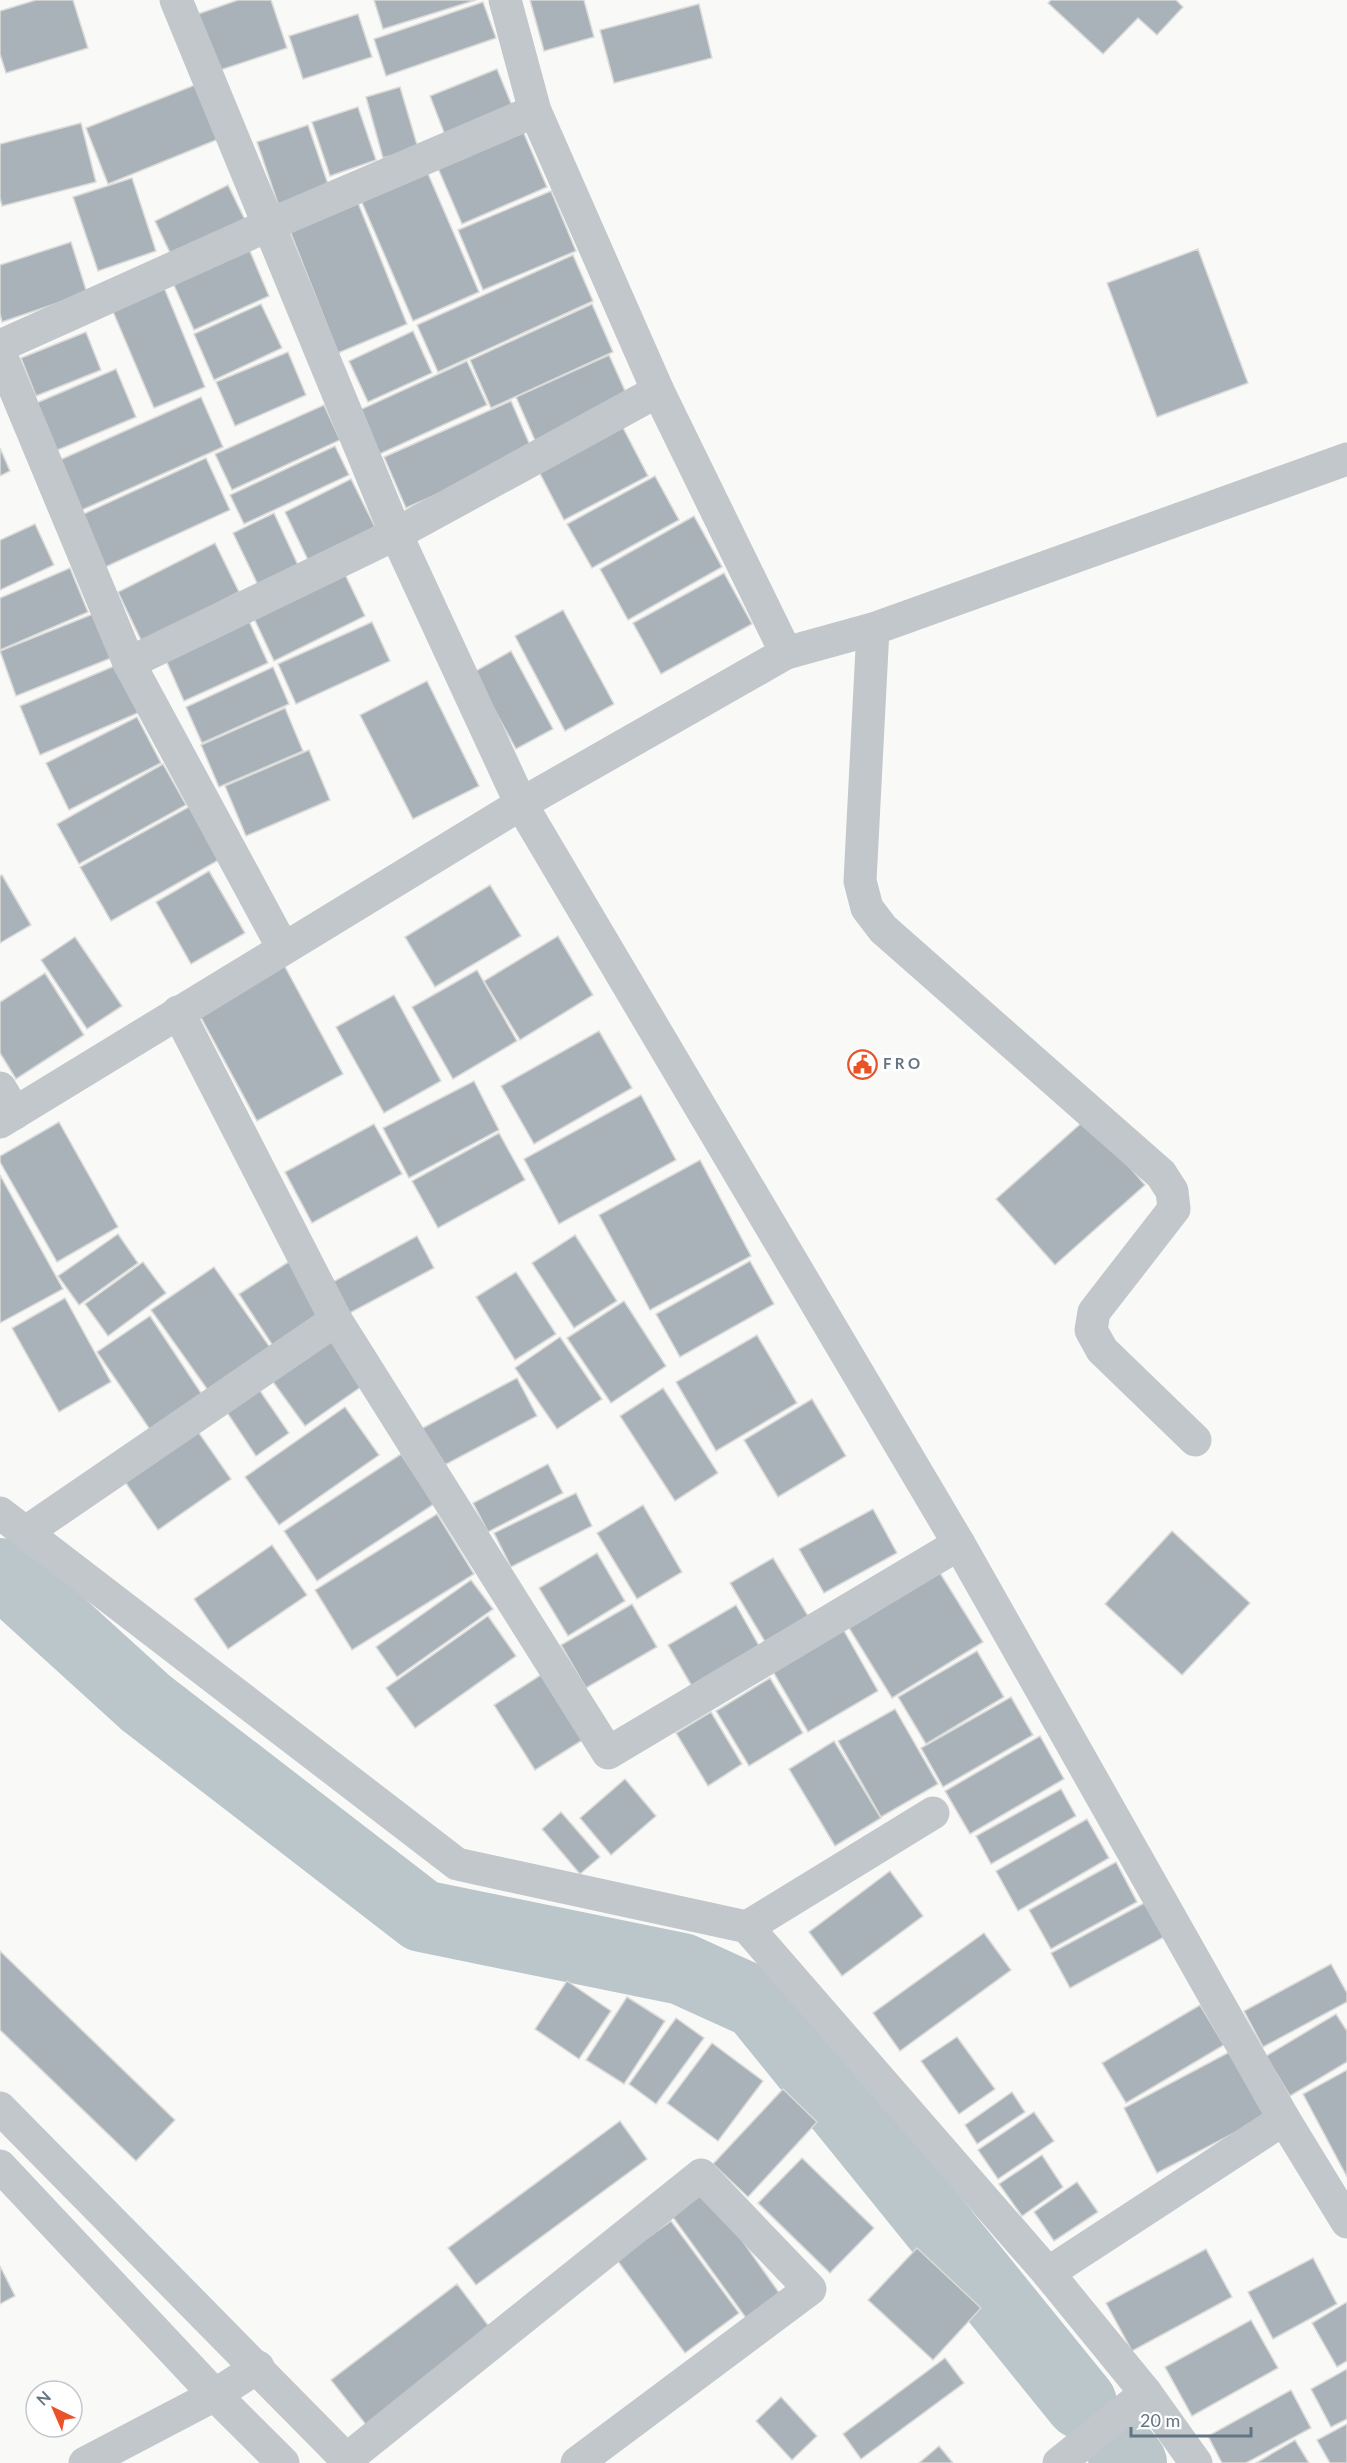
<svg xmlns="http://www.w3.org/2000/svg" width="1347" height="2463" font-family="Lato,sans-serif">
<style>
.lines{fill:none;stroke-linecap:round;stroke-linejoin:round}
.river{stroke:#bac6ca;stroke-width:72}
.building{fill:#a9b2b9;stroke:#dbdbd9;stroke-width:1.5}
.minor{stroke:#c2c7cb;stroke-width:33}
.labels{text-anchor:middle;stroke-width:6;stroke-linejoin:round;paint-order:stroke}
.poi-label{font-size:15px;font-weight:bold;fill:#637583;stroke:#fff;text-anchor:start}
</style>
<rect width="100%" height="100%" fill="#f9f9f7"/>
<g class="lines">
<g class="river">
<polyline points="0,1574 14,1583 146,1703 422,1916 682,1969 757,2003 1081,2403"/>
<polyline points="1123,2453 1131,2463"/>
</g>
</g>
<g class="building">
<polygon points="36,0 73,0 88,48 6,73 0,54 0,11"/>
<polygon points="238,0 271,0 287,48 217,71 198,14"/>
<polygon points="374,0 476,0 383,29"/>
<polygon points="530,0 584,0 594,37 544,51"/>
<polygon points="1051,0 1176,0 1183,7 1157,35 1138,18 1103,54 1048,3"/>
<polygon points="483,2 496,38 386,76 374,39"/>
<polygon points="699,4 712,58 614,83 600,30"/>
<polygon points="358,14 372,57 303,79 289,36"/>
<polygon points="497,69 513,108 445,135 430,96"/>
<polygon points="200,83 221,138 108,184 86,128"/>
<polygon points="400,87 418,148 383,158 366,97"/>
<polygon points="358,107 376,160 330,176 312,122"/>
<polygon points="81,123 96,182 2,206 0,198 0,144"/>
<polygon points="308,125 329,187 278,204 257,142"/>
<polygon points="522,129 547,187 462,224 437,166"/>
<polygon points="426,169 479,292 413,321 360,198"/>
<polygon points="132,178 156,251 98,271 73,197"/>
<polygon points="228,185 247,224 173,259 155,221"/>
<polygon points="551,191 576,251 483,290 458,230"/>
<polygon points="356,198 407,324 338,353 288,226"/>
<polygon points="71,242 87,293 2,322 0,314 0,265"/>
<polygon points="249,249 269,296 194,330 173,283"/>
<polygon points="1198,249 1248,383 1157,417 1107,283"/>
<polygon points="573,255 593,301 438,372 417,325"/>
<polygon points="163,285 205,387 154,408 111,307"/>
<polygon points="261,304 282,348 214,380 194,334"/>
<polygon points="592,304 613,352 491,408 470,360"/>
<polygon points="413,331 432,373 368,402 349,361"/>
<polygon points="86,332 101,370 36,396 21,358"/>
<polygon points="288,352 306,395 235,426 216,382"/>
<polygon points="609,355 630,402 537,445 516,397"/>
<polygon points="467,361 487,405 373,457 353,413"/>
<polygon points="116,369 136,417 53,452 34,404"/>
<polygon points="201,397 223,447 75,513 53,463"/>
<polygon points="511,401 533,452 406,508 384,457"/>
<polygon points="324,405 340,440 232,490 215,454"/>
<polygon points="619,420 648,476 564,520 535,464"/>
<polygon points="335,446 349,475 244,524 230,495"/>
<polygon points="0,448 10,471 0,476"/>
<polygon points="206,458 230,510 101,569 77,517"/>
<polygon points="655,476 679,520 592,568 567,524"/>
<polygon points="351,479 375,527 308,560 285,512"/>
<polygon points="274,513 298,565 258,585 233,533"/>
<polygon points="694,516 722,567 628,620 600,569"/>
<polygon points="35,524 54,565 0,590 0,540"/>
<polygon points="215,543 239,592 142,642 118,592"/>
<polygon points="341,566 365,616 274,661 250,610"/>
<polygon points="70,568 88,612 0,650 0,598"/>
<polygon points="724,573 752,624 661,674 633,623"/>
<polygon points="244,610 268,663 184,701 161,649"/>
<polygon points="563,610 614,704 565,731 515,636"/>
<polygon points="98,612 116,656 16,696 0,651"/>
<polygon points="372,622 390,661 296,704 278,664"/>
<polygon points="511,651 553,729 516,749 474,672"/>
<polygon points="126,661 147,709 40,755 20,706"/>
<polygon points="273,667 289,704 202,743 186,707"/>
<polygon points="427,681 479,786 413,819 360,715"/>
<polygon points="285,708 303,751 219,787 201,745"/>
<polygon points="137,717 161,763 69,810 46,763"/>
<polygon points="309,750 330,800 246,836 225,786"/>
<polygon points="163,764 186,805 79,864 57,824"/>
<polygon points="194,804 224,857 111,921 80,867"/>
<polygon points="209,871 245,933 191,964 156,902"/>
<polygon points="2,875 31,925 0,943 0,876"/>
<polygon points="490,885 521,936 435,987 405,937"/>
<polygon points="558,936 593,995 520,1040 484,981"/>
<polygon points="75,937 122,1006 87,1029 41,960"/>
<polygon points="284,965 343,1074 257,1121 198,1012"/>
<polygon points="477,970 517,1041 453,1079 412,1007"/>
<polygon points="45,973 84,1035 16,1079 0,1053 0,1002"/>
<polygon points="394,995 441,1081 384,1113 336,1027"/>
<polygon points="599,1031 632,1088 534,1144 501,1086"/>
<polygon points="474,1081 499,1130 409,1178 383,1128"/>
<polygon points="641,1095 676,1160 559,1224 524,1159"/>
<polygon points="1087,1118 1145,1185 1055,1265 996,1199"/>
<polygon points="59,1122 118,1227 57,1262 0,1162 0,1156"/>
<polygon points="374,1124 402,1174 312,1223 285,1172"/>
<polygon points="499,1133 525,1180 438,1228 412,1181"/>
<polygon points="700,1160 751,1256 650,1310 599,1215"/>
<polygon points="0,1175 63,1289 0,1323"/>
<polygon points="118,1234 138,1263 79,1305 58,1276"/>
<polygon points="575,1235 617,1301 574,1328 532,1263"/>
<polygon points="417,1236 434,1268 346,1315 329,1284"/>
<polygon points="293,1259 329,1314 275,1349 239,1294"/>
<polygon points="750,1261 774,1304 680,1357 656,1314"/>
<polygon points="143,1262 166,1293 108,1336 85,1304"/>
<polygon points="214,1267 274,1353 212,1396 151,1310"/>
<polygon points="516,1272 556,1334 515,1360 476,1297"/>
<polygon points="65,1298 111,1382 59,1412 12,1328"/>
<polygon points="624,1301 666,1366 611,1403 567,1338"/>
<polygon points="150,1316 205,1399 153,1434 97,1352"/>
<polygon points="328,1332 365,1384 305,1426 268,1375"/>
<polygon points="757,1335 797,1403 716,1451 676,1382"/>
<polygon points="560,1337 602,1399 557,1429 515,1368"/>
<polygon points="517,1378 537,1416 437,1469 417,1431"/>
<polygon points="256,1385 289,1433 256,1456 224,1408"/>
<polygon points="663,1388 718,1473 675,1501 620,1416"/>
<polygon points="812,1399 846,1456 778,1497 744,1440"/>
<polygon points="345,1407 379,1455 279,1525 245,1477"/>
<polygon points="192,1423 231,1479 158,1530 119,1473"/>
<polygon points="401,1454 434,1504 317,1581 284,1531"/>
<polygon points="548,1464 563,1493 488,1532 473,1503"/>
<polygon points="576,1493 592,1526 511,1567 494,1533"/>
<polygon points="643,1505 682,1572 637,1599 597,1533"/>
<polygon points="873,1509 897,1553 824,1593 799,1549"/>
<polygon points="437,1514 474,1574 352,1650 315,1590"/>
<polygon points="1172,1531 1250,1603 1182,1675 1105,1604"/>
<polygon points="272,1545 307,1595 228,1649 194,1599"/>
<polygon points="597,1553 625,1601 568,1636 539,1588"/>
<polygon points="773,1558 810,1619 767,1645 730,1583"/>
<polygon points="940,1573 983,1642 892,1698 849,1628"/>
<polygon points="471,1580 493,1609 397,1677 376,1647"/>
<polygon points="632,1604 657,1647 586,1688 561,1645"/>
<polygon points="736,1605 762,1651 694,1690 668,1645"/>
<polygon points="488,1616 516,1656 415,1728 386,1688"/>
<polygon points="843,1629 878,1691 808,1732 772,1670"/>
<polygon points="977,1651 1004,1697 926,1744 898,1697"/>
<polygon points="547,1671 589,1736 535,1770 494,1705"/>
<polygon points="770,1678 803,1733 749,1766 716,1711"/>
<polygon points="1011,1697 1033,1735 943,1787 921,1748"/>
<polygon points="895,1709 938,1784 881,1817 838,1741"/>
<polygon points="711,1712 742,1764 708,1786 676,1733"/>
<polygon points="1040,1736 1064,1779 970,1834 945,1791"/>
<polygon points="834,1741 881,1818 835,1846 789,1769"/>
<polygon points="625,1779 656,1816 611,1855 580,1818"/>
<polygon points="1061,1789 1076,1816 991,1864 976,1836"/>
<polygon points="561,1812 600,1857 580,1874 542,1829"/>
<polygon points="1087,1819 1109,1858 1018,1911 996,1871"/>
<polygon points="1116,1862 1137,1902 1051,1949 1029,1910"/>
<polygon points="890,1871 923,1916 842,1976 809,1932"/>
<polygon points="1148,1901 1166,1936 1070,1988 1051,1953"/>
<polygon points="984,1933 1011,1970 900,2051 873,2013"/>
<polygon points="0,1951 175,2120 136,2161 0,2030"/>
<polygon points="1331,1964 1347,1993 1347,2002 1263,2047 1244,2011"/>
<polygon points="567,1981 611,2011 579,2059 535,2029"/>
<polygon points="627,1997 665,2021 624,2084 586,2060"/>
<polygon points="1200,2005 1224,2045 1126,2103 1102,2063"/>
<polygon points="1336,2014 1347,2031 1347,2062 1290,2096 1266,2056"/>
<polygon points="676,2018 704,2038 656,2104 629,2084"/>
<polygon points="957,2037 995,2089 959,2114 921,2061"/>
<polygon points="712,2043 763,2081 718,2141 667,2103"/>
<polygon points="1235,2049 1269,2115 1157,2173 1124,2108"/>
<polygon points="1347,2070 1347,2177 1303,2094"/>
<polygon points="783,2089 817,2122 748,2197 713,2164"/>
<polygon points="1012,2092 1025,2112 977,2144 965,2125"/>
<polygon points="1034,2112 1054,2141 998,2179 978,2150"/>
<polygon points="620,2121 647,2159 476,2285 448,2248"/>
<polygon points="1042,2155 1063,2187 1022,2216 999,2184"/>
<polygon points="802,2158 874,2228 830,2273 758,2203"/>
<polygon points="1077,2182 1098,2212 1054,2241 1034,2212"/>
<polygon points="707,2191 780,2294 746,2318 672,2216"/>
<polygon points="671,2221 739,2313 685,2353 617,2260"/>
<polygon points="917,2248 981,2308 933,2360 868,2300"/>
<polygon points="1206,2249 1232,2297 1132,2351 1106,2303"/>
<polygon points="1313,2258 1337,2304 1273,2339 1248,2292"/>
<polygon points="0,2266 15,2296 0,2304"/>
<polygon points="457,2284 491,2329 367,2426 331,2380"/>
<polygon points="1347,2302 1347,2361 1337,2367 1312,2323"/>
<polygon points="1251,2320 1278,2368 1192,2416 1165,2367"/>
<polygon points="945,2358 964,2383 861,2459 843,2434"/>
<polygon points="1347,2369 1347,2419 1331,2427 1311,2389"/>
<polygon points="1291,2390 1311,2428 1246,2463 1222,2463 1208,2436"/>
<polygon points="781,2397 817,2436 792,2460 756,2421"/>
<polygon points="1347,2424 1347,2463 1330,2463 1317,2440"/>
<polygon points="1295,2440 1309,2463 1256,2463"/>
<polygon points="939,2446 953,2463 919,2463"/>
</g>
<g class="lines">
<g class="minor">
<polyline points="176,0 396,534 521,804 959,1544 1284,2119 1347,2222"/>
<polyline points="505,0 535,111 658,391 786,653"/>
<polyline points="0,346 269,225 535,111"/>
<polyline points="0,353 129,663 283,948"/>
<polyline points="873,629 860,881 867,908 883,929 1161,1174 1172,1191 1174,1209 1094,1312 1091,1330 1102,1350 1195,1440"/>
<polyline points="129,663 396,534 658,391"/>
<polyline points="178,1012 336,1320 608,1753 959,1544"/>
<polyline points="0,1088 15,1113"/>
<polyline points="0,1122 521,804 786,653 873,629 1347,459"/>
<polyline points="0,1513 457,1864 747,1927 1048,2273 1146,2393 1196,2463"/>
<polyline points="26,1532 336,1320"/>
<polyline points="747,1927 933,1813"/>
<polyline points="0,2108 350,2463"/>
<polyline points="0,2166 215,2395 283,2463"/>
<polyline points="1048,2273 1284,2119"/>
<polyline points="347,2459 701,2175 810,2289 577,2463"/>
<polyline points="85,2463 215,2395 258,2367"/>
<polyline points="1059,2463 1146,2393"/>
</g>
</g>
<defs>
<symbol id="civic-ring" viewBox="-11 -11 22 22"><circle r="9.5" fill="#fff" stroke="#ea5227" stroke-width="1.5"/><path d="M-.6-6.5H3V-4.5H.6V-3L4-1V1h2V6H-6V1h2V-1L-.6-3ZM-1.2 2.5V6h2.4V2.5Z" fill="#ea5227"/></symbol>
</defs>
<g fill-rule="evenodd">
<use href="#civic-ring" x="846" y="1048" width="33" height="33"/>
</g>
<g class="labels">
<g class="poi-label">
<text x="883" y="1069">F R O</text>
</g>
</g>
<g transform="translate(54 2409) rotate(316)"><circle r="28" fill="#ffffff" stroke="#c1c8cd" stroke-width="1.5"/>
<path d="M0-4.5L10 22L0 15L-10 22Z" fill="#ea5227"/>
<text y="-9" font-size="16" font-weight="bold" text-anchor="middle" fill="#637583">N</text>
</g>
<path d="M1131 2427v9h120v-9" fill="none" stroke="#637583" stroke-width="3"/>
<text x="1140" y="2427" font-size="18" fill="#637583" stroke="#ffffff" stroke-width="4.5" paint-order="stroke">20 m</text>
</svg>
